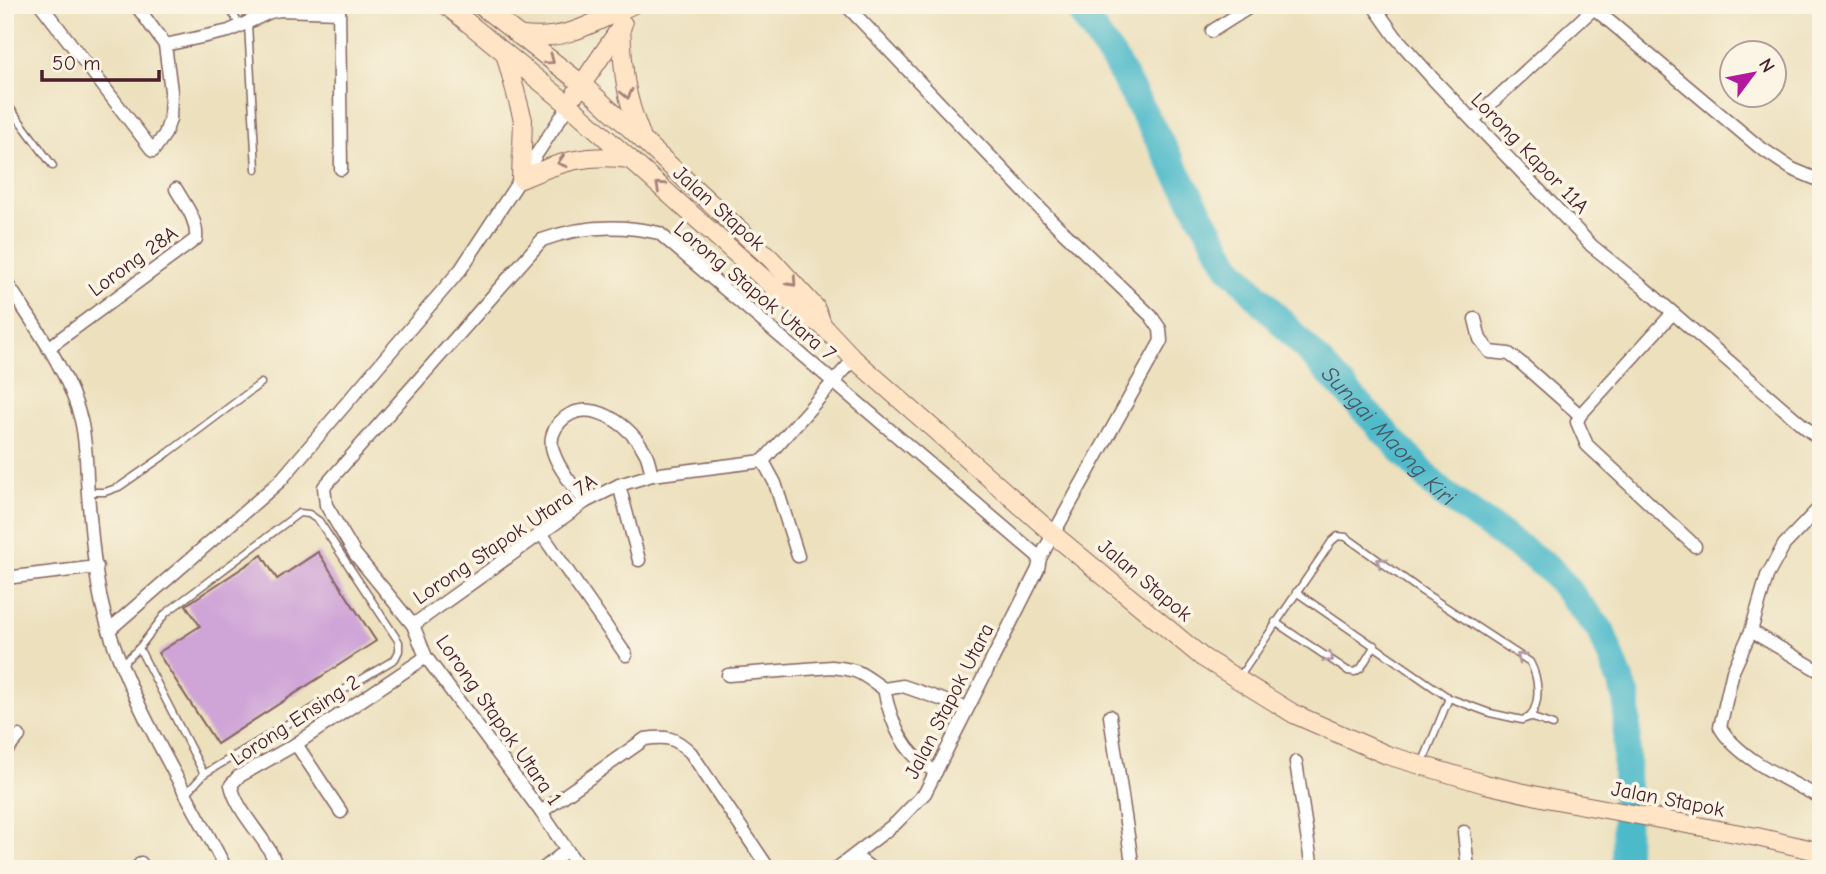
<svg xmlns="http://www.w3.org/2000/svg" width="1826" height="874" font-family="'Comic Neue',sans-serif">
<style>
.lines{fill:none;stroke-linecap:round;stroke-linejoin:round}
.river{stroke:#4ebaca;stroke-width:28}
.building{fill:#cfa5d7}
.lane-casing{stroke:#83635e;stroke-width:9}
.street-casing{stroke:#83635e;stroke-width:15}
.secondary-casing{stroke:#83635e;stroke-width:20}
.lane{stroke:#fff;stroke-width:6}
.street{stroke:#fff;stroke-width:12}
.secondary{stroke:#ffe4c6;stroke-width:18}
.oneway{stroke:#a48278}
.oneway2{stroke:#ae9aa0}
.labels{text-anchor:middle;stroke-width:7;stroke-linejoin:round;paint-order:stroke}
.street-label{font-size:21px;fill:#4a1f2b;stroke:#fcf5e5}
.water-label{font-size:23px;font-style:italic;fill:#4b5563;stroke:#fcf5e5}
</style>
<rect width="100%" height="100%" fill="#fcf5e5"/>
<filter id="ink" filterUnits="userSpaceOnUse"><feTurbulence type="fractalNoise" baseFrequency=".0143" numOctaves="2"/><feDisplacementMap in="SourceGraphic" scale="14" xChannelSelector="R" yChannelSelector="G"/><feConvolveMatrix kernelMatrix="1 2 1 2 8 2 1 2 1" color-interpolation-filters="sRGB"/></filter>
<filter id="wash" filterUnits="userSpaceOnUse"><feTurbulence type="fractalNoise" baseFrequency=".00686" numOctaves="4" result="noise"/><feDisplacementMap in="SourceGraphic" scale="28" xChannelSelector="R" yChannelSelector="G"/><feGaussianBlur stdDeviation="1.57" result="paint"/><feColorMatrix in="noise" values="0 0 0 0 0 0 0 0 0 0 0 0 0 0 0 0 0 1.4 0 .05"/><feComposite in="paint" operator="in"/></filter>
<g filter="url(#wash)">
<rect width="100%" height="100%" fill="#ece0bd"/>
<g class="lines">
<path class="river" id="s1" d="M1076 5 1116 63 1229 266 1441 492 1550 569 1601 631 1627 698 1625 869"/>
</g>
<g id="blocks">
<polygon class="building" points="318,552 376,641 217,744 158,653 200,626 186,605 262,555 277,579"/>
</g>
</g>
<g filter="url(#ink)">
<use href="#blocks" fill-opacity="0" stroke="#83635e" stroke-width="2"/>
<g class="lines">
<defs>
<g id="lane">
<polyline points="227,5 240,25"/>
<polyline points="248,24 256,169"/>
<polyline points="5,101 53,166"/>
<polyline points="88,492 105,492 119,487 168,453 261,383"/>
<polyline points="1296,592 1449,698 1490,713 1522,720 1530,717 1553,725"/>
<polyline points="1275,622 1348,671 1355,672 1361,668 1375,645"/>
<polyline points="139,648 204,774"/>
<polyline points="122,664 139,648 166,613 299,513 309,514 319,521 399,642 399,651 395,659 204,774 187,793"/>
<path d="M1238 679 1332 541 1338 536 1346 537 1423 592 1530 662C1539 679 1541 701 1530 717"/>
<polyline points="1422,764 1449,698"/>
</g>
<g id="street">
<polyline points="41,5 153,151 165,134 170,119 171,91 165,45 136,5"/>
<polyline points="339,5 341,169"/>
<polyline points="1373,5 1395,36 1434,80 1592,246 1643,287 1821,441"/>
<polyline points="1590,5 1758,146 1792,169 1821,181"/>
<polyline points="1212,31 1253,5"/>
<polyline points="165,45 229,31 270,12 280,10 339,12"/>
<polyline points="1473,120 1593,9"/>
<path d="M5 280C33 324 68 369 81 420 87 445 86 469 88 494 92 539 95 587 109 630 134 710 188 794 226 869"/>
<polyline points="1672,314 1580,415 1577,422 1587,445 1695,546"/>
<polyline points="1475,319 1480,339 1490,352 1509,354 1521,363 1580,415"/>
<path d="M48 348 196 239C198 220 185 205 176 189"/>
<polyline points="763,461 775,483 798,556"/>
<polyline points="619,485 639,560"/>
<path d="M585 502C574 486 556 467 552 447 550 437 554 429 560 422 587 393 632 425 646 454 649 460 650 468 652 475"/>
<path d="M1821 506 1784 545 1767 576 1751 631 1733 671 1720 727C1738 759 1790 781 1821 798"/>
<polyline points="541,533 626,655"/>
<polyline points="5,578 97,567"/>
<polyline points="413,625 585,502 619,485 652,475 763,461 854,359"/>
<polyline points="109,630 280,481 461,269 569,105"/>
<polyline points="1751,631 1821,672"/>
<path d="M728 675 832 667C861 670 860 673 884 689L903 686 966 708"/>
<path d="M884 689C891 723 903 754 936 772"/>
<polyline points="1110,716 1133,869"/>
<polyline points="296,744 341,812"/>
<polyline points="5,752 19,736"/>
<polyline points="1296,762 1312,869"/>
<path d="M541 812 645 739C667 736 675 737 691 753L769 869"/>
<polyline points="1464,832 1468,869"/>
<polyline points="855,856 872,869"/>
<polyline points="136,869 141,863"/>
<path d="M276 869C274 844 238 817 231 785L238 777 296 744 426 657"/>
<polyline points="543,869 567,850"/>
<path d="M580 869 541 812 426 657 413 625 355 554 326 505 324 487 542 240C580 226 620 224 659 233L1040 558"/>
<polyline points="836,869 896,823 925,793 1038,569 1040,558 1161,341 1160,329 1151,316 1050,219 846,5"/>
</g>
<g id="secondary">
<polyline points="446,5 569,105 807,317 823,326 854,359 1053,534 1202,657 1294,714 1387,755 1485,784 1551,799 1757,837 1821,852"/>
<polyline points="480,5 582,84 771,259 815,307 823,326"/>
<path d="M621 26C623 70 624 94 641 135"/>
<path d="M518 35C564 43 592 23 632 5"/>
<path d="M505 53 523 120 521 179C560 162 587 153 630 159"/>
<polyline points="576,93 623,24"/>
</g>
</defs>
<use href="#lane" class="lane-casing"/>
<use href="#street" class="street-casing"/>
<use href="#secondary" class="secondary-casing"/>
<use href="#lane" class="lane"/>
<use href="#street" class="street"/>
<use href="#secondary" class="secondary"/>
</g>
<defs><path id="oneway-chevron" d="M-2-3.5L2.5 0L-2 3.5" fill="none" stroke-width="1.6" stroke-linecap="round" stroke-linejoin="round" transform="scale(1.75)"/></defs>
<g class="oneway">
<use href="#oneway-chevron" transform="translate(550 60) rotate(37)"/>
<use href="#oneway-chevron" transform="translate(627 94) rotate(77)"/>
<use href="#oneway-chevron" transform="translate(562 162) rotate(163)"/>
<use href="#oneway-chevron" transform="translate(660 186) rotate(-138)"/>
<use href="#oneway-chevron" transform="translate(792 282) rotate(48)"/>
</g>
<g class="oneway2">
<use href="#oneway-chevron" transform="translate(1381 562) rotate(-144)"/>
<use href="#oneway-chevron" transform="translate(1521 657) rotate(-144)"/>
<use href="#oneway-chevron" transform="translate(1329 658) rotate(34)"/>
</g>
</g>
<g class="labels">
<g class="street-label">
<text transform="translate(1530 153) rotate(46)" y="7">Lorong Kapor 11A</text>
<text transform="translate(719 208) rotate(42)" y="7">Jalan Stapok</text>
<text transform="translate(133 261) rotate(-36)" y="7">Lorong 28A</text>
<text transform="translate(755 291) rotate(40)" y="7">Lorong Stapok Utara 7</text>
<text transform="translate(505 539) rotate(-34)" y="7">Lorong Stapok Utara 7A</text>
<text transform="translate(1145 580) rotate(40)" y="7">Jalan Stapok</text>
<text transform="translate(949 701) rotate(-63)" y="7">Jalan Stapok Utara</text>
<text transform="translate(295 720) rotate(-33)" y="7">Lorong Ensing 2</text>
<text transform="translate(499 720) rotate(55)" y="7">Lorong Stapok Utara 1</text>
<text transform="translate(1668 799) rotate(11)" y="7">Jalan Stapok</text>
</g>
<g class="water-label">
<text dy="8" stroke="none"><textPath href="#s1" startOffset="536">Sungai Maong Kiri</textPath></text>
</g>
</g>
<rect width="1826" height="874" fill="none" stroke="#fcf5e5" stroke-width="28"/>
<g transform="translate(1753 74) rotate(58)"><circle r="33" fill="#fcf5e5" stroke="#b59f9b" stroke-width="2"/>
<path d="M0-5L12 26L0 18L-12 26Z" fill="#b5179e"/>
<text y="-10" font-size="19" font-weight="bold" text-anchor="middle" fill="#4a1f2b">N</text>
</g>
<path d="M42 70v10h117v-10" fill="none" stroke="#4a1f2b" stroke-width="3.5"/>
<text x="52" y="70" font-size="21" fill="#4a1f2b" stroke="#fcf5e5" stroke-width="5" paint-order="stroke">50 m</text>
</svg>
